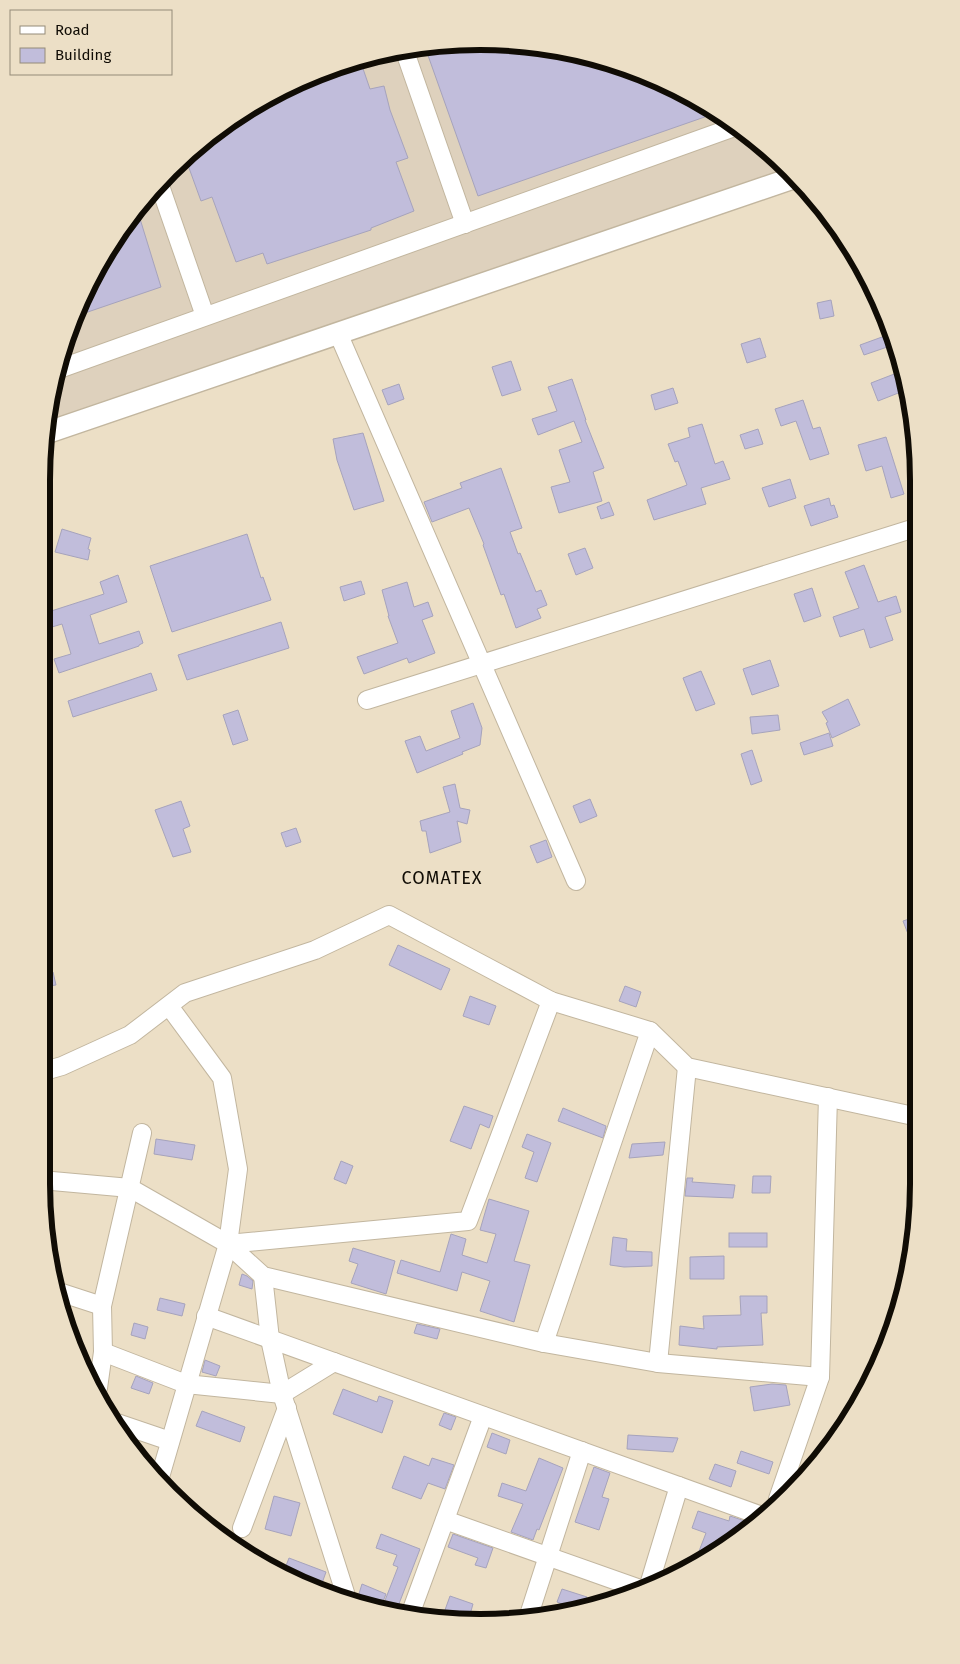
<svg xmlns="http://www.w3.org/2000/svg" width="960" height="1664" font-family="'Fira Sans',sans-serif">
<style>
.industrial{fill:#ded1bd}
.building{fill:#c1bddb;stroke:#a6a3bc}
.lines{fill:none;stroke-linecap:round;stroke-linejoin:round}
.minor-casing{stroke:#c2b69f;stroke-width:20}
.major-casing{stroke:#c2b69f;stroke-width:24}
.minor{stroke:#fff;stroke-width:18}
.major{stroke:#fff;stroke-width:21}
.labels{text-anchor:middle;stroke-width:4;stroke-linejoin:round;paint-order:stroke}
.quarter-label{font-size:18px;letter-spacing:1px;fill:#100c05;stroke:#ecdfc6}
.rim{fill:none;stroke:#100c05;stroke-width:6}
</style>
<rect width="100%" height="100%" fill="#ecdfc6"/>
<polygon class="industrial" points="480,41 565,50 648,75 724,115 790,170 48,424 65,339 115,236 170,170 236,115 312,75 394,50"/>
<g class="building">
<polygon points="480,41 565,50 648,75 719,112 478,196 425,47"/>
<polygon points="360,60 370,89 384,86 390,110 408,158 396,162 414,211 371,228 371,230 267,264 263,253 236,262 212,197 201,201 185,157 236,115 312,75"/>
<polygon points="137,209 161,287 76,316 115,236"/>
<polygon points="831,300 834,316 820,319 817,303"/>
<polygon points="893,333 896,344 864,355 860,345"/>
<polygon points="760,338 766,357 747,363 741,344"/>
<polygon points="511,361 521,390 502,396 492,367"/>
<polygon points="902,371 906,390 878,401 871,383"/>
<polygon points="572,379 586,420 585,420 604,468 593,472 602,501 559,513 551,487 570,482 559,450 582,442 574,421 538,435 532,419 557,411 548,387"/>
<polygon points="399,384 404,399 388,405 382,390"/>
<polygon points="673,388 678,403 655,410 651,395"/>
<polygon points="803,400 813,429 820,427 829,454 810,460 796,421 781,426 775,409"/>
<polygon points="702,424 715,464 723,461 730,479 701,488 706,504 654,520 647,500 687,485 678,461 675,462 668,444 690,437 688,428"/>
<polygon points="758,429 763,444 745,449 740,435"/>
<polygon points="363,433 384,501 354,510 337,460 333,439"/>
<polygon points="886,437 904,494 891,498 882,466 866,471 858,445"/>
<polygon points="501,468 522,528 510,532 518,554 520,553 536,592 541,590 547,605 537,609 541,618 516,628 504,594 501,595 483,545 484,544 469,508 432,522 424,502 462,488 460,483"/>
<polygon points="790,479 796,498 769,507 762,488"/>
<polygon points="829,498 831,506 834,505 838,517 811,526 804,506"/>
<polygon points="609,502 614,515 601,519 597,507"/>
<polygon points="62,529 91,538 88,549 90,550 88,560 55,552"/>
<polygon points="247,534 261,578 263,577 271,600 172,632 150,566"/>
<polygon points="585,548 593,568 576,575 568,554"/>
<polygon points="864,565 878,602 896,596 901,612 885,617 893,640 870,648 864,629 840,637 833,617 859,608 845,572"/>
<polygon points="118,575 127,602 90,615 99,644 139,631 143,643 139,645 139,646 59,673 54,659 71,654 62,624 42,630 42,614 104,594 100,582"/>
<polygon points="361,581 365,594 344,601 340,587"/>
<polygon points="407,582 414,607 428,602 433,616 422,620 435,653 409,663 407,658 364,674 357,657 398,643 388,616 389,616 382,590"/>
<polygon points="812,588 821,616 804,622 794,594"/>
<polygon points="281,622 289,648 187,680 178,655"/>
<polygon points="770,660 779,686 752,695 743,669"/>
<polygon points="701,671 715,704 696,711 683,678"/>
<polygon points="151,673 157,690 73,717 68,701"/>
<polygon points="848,699 860,725 832,738 826,723 828,722 822,712"/>
<polygon points="473,703 482,728 480,745 462,752 463,754 417,773 405,741 420,736 426,751 460,738 451,711"/>
<polygon points="238,710 248,740 233,745 223,715"/>
<polygon points="778,715 780,730 752,734 750,717"/>
<polygon points="829,733 833,746 804,755 800,743"/>
<polygon points="752,750 762,781 751,785 741,754"/>
<polygon points="455,784 460,808 470,810 467,824 457,821 461,842 430,853 426,831 422,831 420,821 450,812 443,787"/>
<polygon points="590,799 597,816 580,823 573,806"/>
<polygon points="181,801 190,826 183,829 191,852 173,857 155,810"/>
<polygon points="296,828 301,842 286,847 281,833"/>
<polygon points="546,840 552,857 537,863 530,846"/>
<polygon points="918,916 918,956 917,957 903,921"/>
<polygon points="398,945 450,969 441,990 389,965"/>
<polygon points="53,972 56,985 42,987 42,974"/>
<polygon points="625,986 641,992 636,1007 619,1001"/>
<polygon points="470,996 496,1006 489,1025 463,1016"/>
<polygon points="464,1106 493,1116 489,1128 480,1124 471,1149 450,1141"/>
<polygon points="563,1108 606,1126 603,1138 558,1121"/>
<polygon points="527,1134 551,1143 537,1182 525,1178 534,1152 522,1147"/>
<polygon points="156,1139 195,1145 192,1160 154,1154"/>
<polygon points="665,1142 663,1155 629,1158 632,1144"/>
<polygon points="341,1161 353,1166 346,1184 334,1179"/>
<polygon points="753,1176 771,1176 770,1193 752,1193"/>
<polygon points="687,1178 693,1178 692,1182 735,1185 733,1198 685,1196"/>
<polygon points="489,1199 529,1211 514,1261 530,1265 514,1322 480,1311 490,1281 462,1272 457,1291 397,1273 401,1260 440,1272 451,1234 466,1239 462,1255 487,1263 496,1234 480,1230"/>
<rect x="729" y="1233" width="38" height="14"/>
<polygon points="613,1237 627,1239 626,1251 652,1252 652,1266 624,1267 610,1265"/>
<polygon points="353,1248 395,1261 386,1294 351,1283 358,1264 349,1261"/>
<polygon points="724,1256 724,1279 690,1279 690,1257"/>
<polygon points="242,1274 247,1276 253,1281 252,1289 239,1285"/>
<polygon points="740,1296 767,1296 767,1313 761,1313 763,1345 717,1347 717,1349 679,1345 680,1326 704,1329 703,1316 741,1315"/>
<polygon points="160,1298 185,1304 182,1316 157,1310"/>
<polygon points="134,1323 148,1327 145,1339 131,1335"/>
<polygon points="417,1324 440,1329 437,1339 414,1333"/>
<polygon points="205,1360 220,1366 216,1376 202,1372"/>
<polygon points="136,1376 153,1383 149,1394 131,1388"/>
<polygon points="772,1384 786,1385 790,1405 754,1411 750,1387"/>
<polygon points="343,1389 377,1402 379,1396 393,1401 382,1433 333,1414"/>
<polygon points="202,1411 245,1427 240,1442 196,1426"/>
<polygon points="444,1413 456,1417 451,1430 439,1425"/>
<polygon points="492,1433 510,1440 506,1454 487,1447"/>
<polygon points="628,1435 678,1438 673,1452 627,1449"/>
<polygon points="741,1451 773,1462 769,1474 737,1463"/>
<polygon points="404,1456 429,1466 432,1458 454,1465 445,1489 428,1483 421,1499 392,1488"/>
<polygon points="539,1458 563,1468 539,1530 537,1529 533,1540 511,1532 523,1504 498,1496 502,1483 526,1491"/>
<polygon points="715,1464 736,1471 731,1487 709,1479"/>
<polygon points="594,1467 610,1473 602,1497 609,1499 599,1530 575,1522"/>
<polygon points="274,1496 300,1503 291,1536 265,1529"/>
<polygon points="698,1511 729,1521 730,1516 754,1524 747,1532 696,1559 706,1533 692,1528"/>
<polygon points="381,1534 420,1549 397,1609 384,1603 398,1567 393,1565 397,1555 376,1548"/>
<polygon points="453,1534 493,1548 486,1568 475,1565 478,1558 448,1547"/>
<polygon points="289,1558 326,1572 321,1586 284,1571"/>
<polygon points="362,1584 386,1594 380,1609 357,1600"/>
<polygon points="562,1589 587,1597 583,1607 575,1609 557,1602"/>
<polygon points="450,1596 473,1604 469,1618 445,1610"/>
</g>
<g class="lines">
<defs>
<g id="minor">
<polyline points="404,49 465,224"/>
<polyline points="159,183 205,316"/>
<polyline points="338,333 576,881"/>
<polyline points="59,369 737,126"/>
<polyline points="367,700 918,527"/>
<polyline points="41,1072 62,1066 130,1035 185,993 315,950 389,915 551,1001 650,1031 687,1067 918,1117"/>
<polyline points="41,1180 130,1188 228,1244 263,1276 544,1343 658,1363 820,1377"/>
<polyline points="228,1244 468,1221 551,1001"/>
<polyline points="263,1276 270,1339 282,1394 347,1599"/>
<polyline points="59,1292 102,1306"/>
<polyline points="206,1316 762,1516"/>
<polyline points="544,1343 650,1031"/>
<polyline points="103,1352 186,1384 282,1394 334,1362"/>
<polyline points="658,1363 687,1067"/>
<polyline points="98,1388 103,1352 102,1306 142,1133"/>
<polyline points="117,1423 170,1441"/>
<polyline points="160,1477 228,1244 238,1169 222,1078 169,1006"/>
<polyline points="778,1499 820,1377 828,1097"/>
<polyline points="445,1520 640,1589"/>
<polyline points="242,1528 287,1408"/>
<polyline points="649,1585 679,1486"/>
<polyline points="411,1612 483,1416"/>
<polyline points="528,1618 582,1451"/>
</g>
<polyline id="major" points="46,433 796,177"/>
</defs>
<use href="#minor" class="minor-casing"/>
<use href="#major" class="major-casing"/>
<use href="#minor" class="minor"/>
<use href="#major" class="major"/>
</g>
<g class="labels">
<g class="quarter-label">
<text x="442" y="884">COMATEX</text>
</g>
</g>
<path d="M0 0H960V1664H0ZM480 50H480A430 430 0 0 1 910 480V1184A430 430 0 0 1 480 1614H480A430 430 0 0 1 50 1184V480A430 430 0 0 1 480 50Z" fill="#ecdfc6" fill-rule="evenodd"/>
<path class="rim" d="M480 50H480A430 430 0 0 1 910 480V1184A430 430 0 0 1 480 1614H480A430 430 0 0 1 50 1184V480A430 430 0 0 1 480 50Z"/>
<rect x="10" y="10" width="162" height="65" fill="#ecdfc6" stroke="#948b79"/>
<rect x="20" y="26" width="25" height="8" fill="#ffffff" stroke="#948b79"/>
<text x="55" y="35" font-size="15" fill="#100c05">Road</text>
<rect x="20" y="48" width="25" height="15" fill="#c1bddb" stroke="#948b79"/>
<text x="55" y="60" font-size="15" fill="#100c05">Building</text>
</svg>
